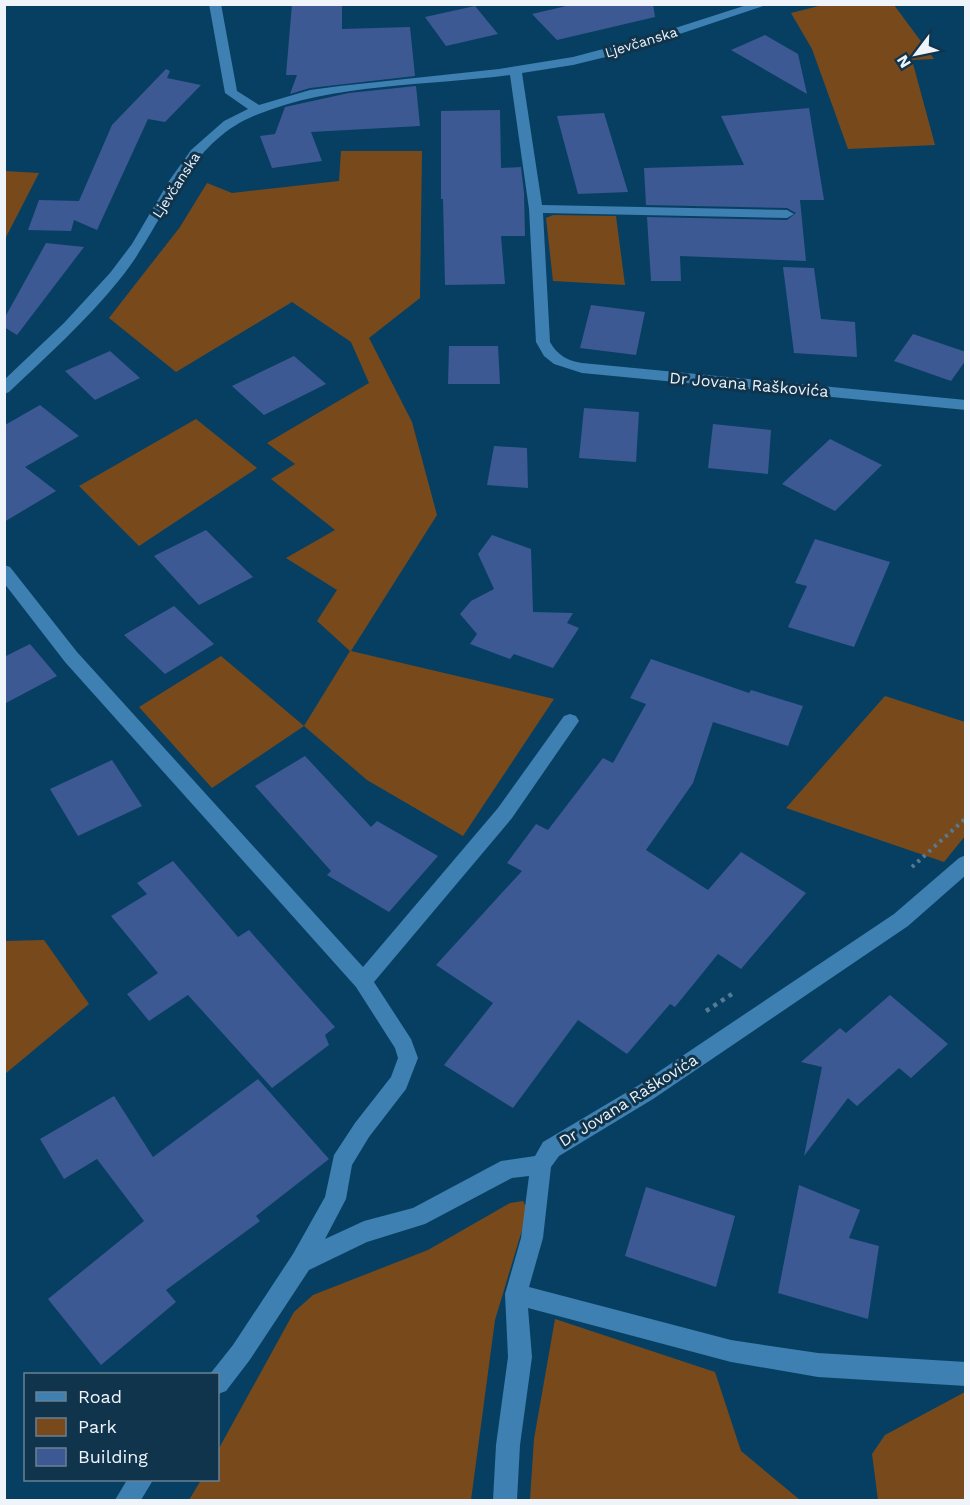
<svg xmlns="http://www.w3.org/2000/svg" width="970" height="1505" font-family="'Work Sans',sans-serif">
<style>
.green{fill:#784a1b}
.building{fill:#3c5993}
.lines{fill:none;stroke-linecap:round;stroke-linejoin:round}
.path-far1{stroke:#547b95;stroke-width:4;stroke-dasharray:3 4.5;stroke-linecap:butt}
.path{stroke:#547b95;stroke-width:4.5;stroke-dasharray:4 5;stroke-linecap:butt}
.minor{fill:#3e80b1;fill-rule:evenodd}
.labels{text-anchor:middle;stroke-width:6;stroke-linejoin:round;paint-order:stroke}
.far-street-label{font-size:14px;fill:#eef4fa;stroke:#11344d}
.street-label{font-size:16px;fill:#eef4fa;stroke:#11344d}
</style>
<rect width="100%" height="100%" fill="#073f62"/>
<g class="green">
<polygon points="827,4 894,5 934,59 912,60 935,145 848,149 812,49 791,13"/>
<polygon points="341,151 422,151 420,298 369,338 412,422 437,515 351,651 554,699 463,836 367,780 304,726 212,788 139,707 221,656 304,726 350,651 317,621 337,590 286,558 335,530 271,479 295,464 267,443 369,383 351,342 292,302 176,372 109,318 180,227 207,183 232,193 339,181"/>
<polygon points="5,171 39,173 5,239 4,171"/>
<polygon points="553,215 616,216 625,285 553,281 546,218"/>
<polygon points="196,419 257,468 139,546 79,486"/>
<polygon points="885,696 965,722 965,836 944,862 786,808"/>
<polygon points="44,940 89,1004 5,1074 5,941"/>
<polygon points="523,1201 528,1210 495,1320 471,1500 189,1500 201,1480 218,1480 218,1450 294,1312 313,1295 428,1250 510,1203"/>
<polygon points="555,1319 715,1372 741,1451 800,1500 530,1500 534,1439"/>
<polygon points="965,1392 965,1500 878,1500 872,1454 885,1435"/>
</g>
<g class="building">
<polygon points="292,4 342,4 342,29 410,27 415,76 310,88 290,94 297,75 286,75"/>
<polygon points="575,4 653,4 655,17 557,40 532,14"/>
<polygon points="475,6 498,34 446,46 425,17"/>
<polygon points="765,35 798,54 807,94 731,50"/>
<polygon points="166,69 170,71 167,78 201,85 165,122 148,119 97,230 74,220 71,231 28,230 39,200 79,201 112,125"/>
<polygon points="416,86 420,126 311,132 322,161 272,168 260,136 275,134 285,107 349,93"/>
<polygon points="809,108 824,200 800,200 806,261 680,256 681,281 651,281 647,217 787,220 796,213 787,208 646,205 644,168 744,165 721,116"/>
<polygon points="500,110 501,168 521,167 524,193 525,236 501,236 505,284 445,285 443,199 441,199 441,111"/>
<polygon points="604,113 628,192 578,194 557,116"/>
<polygon points="46,243 84,247 17,335 4,327 4,319"/>
<polygon points="783,267 814,268 821,319 855,322 857,357 794,353"/>
<polygon points="591,305 645,312 636,355 580,348"/>
<polygon points="913,334 966,352 966,360 951,381 894,361"/>
<polygon points="449,346 498,346 500,384 448,384"/>
<polygon points="110,351 140,378 95,400 65,371"/>
<polygon points="294,356 326,384 264,415 232,386"/>
<polygon points="40,405 79,436 25,467 56,491 4,522 5,425"/>
<polygon points="584,408 639,412 636,462 579,458"/>
<polygon points="713,424 771,430 768,474 708,468"/>
<polygon points="830,439 882,465 835,511 782,484"/>
<polygon points="494,446 527,448 528,488 487,485"/>
<polygon points="206,530 253,577 199,605 154,556"/>
<polygon points="492,535 531,549 533,612 573,613 567,623 579,628 553,668 514,654 510,659 470,644 477,634 460,614 471,601 494,589 478,554"/>
<polygon points="815,539 890,562 854,647 788,627 807,586 795,583"/>
<polygon points="174,606 214,644 165,674 124,635"/>
<polygon points="30,644 57,676 4,704 4,657"/>
<polygon points="651,659 749,693 751,690 803,706 788,746 713,722 693,783 646,850 708,890 741,852 806,893 741,969 718,954 675,1007 670,1004 627,1054 578,1020 513,1108 444,1065 493,1003 436,965 522,871 507,863 536,824 548,830 603,758 613,763 646,704 630,698"/>
<polygon points="305,756 371,827 377,821 438,856 389,912 327,875 331,871 255,786"/>
<polygon points="112,760 142,806 78,836 50,789"/>
<polygon points="173,861 238,937 249,930 335,1027 325,1035 329,1045 272,1088 188,995 149,1021 127,994 158,973 111,916 147,894 137,883"/>
<polygon points="890,995 948,1044 911,1078 899,1068 857,1106 848,1098 804,1156 822,1067 801,1062 840,1028 846,1033"/>
<polygon points="258,1079 329,1159 256,1216 260,1221 166,1290 176,1302 101,1365 48,1299 144,1221 97,1159 64,1179 40,1139 114,1096 153,1157"/>
<polygon points="799,1185 860,1210 849,1238 879,1246 868,1319 778,1293"/>
<polygon points="646,1187 735,1216 716,1287 625,1256"/>
</g>
<g class="lines">
<polyline class="path-far1" points="912,867 966,818"/>
<polyline class="path" points="706,1011 735,992"/>
<g class="minor">
<path d="M209 4H221L237 91 259 105 310 90 340 86 499 69 573 57 641 39 750 4H769L626 52 573 65 522 73 542 205 787 210 794 214 787 218 543 213 550 342C557 355 568 361 582 363L966 400V410L582 373 554 364 544 356 536 342 529 209 510 75C426 86 335 83 256 115 185 143 165 224 120 279 87 320 47 356 9 392L4 394V380L64 323 110 273 132 244 169 181 191 150 224 121 248 109 225 93Z"/>
<polygon points="4,565 10,567 77,652 363,967 498,808 564,716 570,714 576,716 579,721 512,818 374,982 411,1039 418,1058 406,1089 369,1137 352,1165 346,1199 325,1239 364,1221 413,1208 501,1161 535,1156 543,1142 639,1085 894,914 959,858 966,855 966,875 908,926 653,1099 559,1156 551,1167 543,1238 529,1287 731,1340 818,1353 966,1362 966,1386 818,1377 731,1362 528,1308 532,1357 520,1445 517,1500 493,1500 496,1445 508,1357 505,1294 521,1238 529,1176 512,1178 425,1224 367,1242 309,1270 249,1361 226,1391 218,1394 218,1374 210,1374 233,1345 293,1254 325,1197 334,1155 355,1123 391,1077 398,1058 395,1048 356,987 65,662 4,583"/>
<polygon points="127,1480 153,1480 141,1500 115,1500"/>
</g>
</g>
<g class="labels">
<g class="far-street-label">
<text transform="translate(641 42) rotate(-17)" y="5">Ljevčanska</text>
<text transform="translate(176 185) rotate(-57)" y="5">Ljevčanska</text>
</g>
<g class="street-label">
<text transform="translate(749 384) rotate(5)" y="6">Dr Jovana Raškovića</text>
<text transform="translate(628 1100) rotate(-32)" y="6">Dr Jovana Raškovića</text>
</g>
</g>
<rect width="970" height="1505" fill="none" stroke="#eef4fa" stroke-width="12"/>
<rect x="24" y="1373" width="195" height="108" fill="#11344d" stroke="#698192" stroke-width="1.5"/>
<rect x="36" y="1392" width="30" height="9" fill="#3e80b1" stroke="#698192" stroke-width="1.5"/>
<text x="78" y="1403" font-size="18" fill="#eef4fa">Road</text>
<rect x="36" y="1418" width="30" height="18" fill="#784a1b" stroke="#698192" stroke-width="1.5"/>
<text x="78" y="1433" font-size="18" fill="#eef4fa">Park</text>
<rect x="36" y="1448" width="30" height="18" fill="#3c5993" stroke="#698192" stroke-width="1.5"/>
<text x="78" y="1463" font-size="18" fill="#eef4fa">Building</text>
<g transform="translate(916 54) rotate(238)" stroke="#11344d" stroke-width="4.5" paint-order="stroke">
<path d="M0-4.5L10 22L0 15L-10 22Z" fill="#eef4fa"/>
<text y="-9" font-size="16" font-weight="bold" text-anchor="middle" fill="#eef4fa">N</text>
</g>
</svg>
